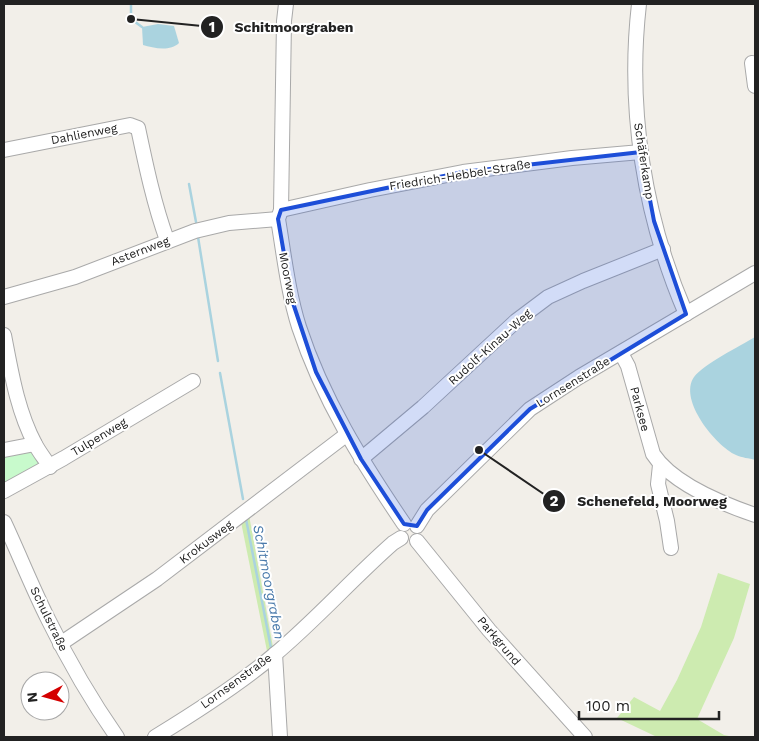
<svg xmlns="http://www.w3.org/2000/svg" width="759" height="741" font-family="'Work Sans',sans-serif">
<style>
.grass{fill:#cdebb0}
.park{fill:#c8facc}
.water{fill:#aad3df}
.lines{fill:none;stroke-linecap:round;stroke-linejoin:round}
.stream{stroke:#aad3df;stroke-width:2.5}
.minor-casing{stroke:#a9a9a9;stroke-width:16}
.minor{stroke:#fff;stroke-width:14}
.marked{fill:#1d4ed8;fill-opacity:0.2;stroke:#1d4ed8;stroke-width:4;stroke-linejoin:round}
.labels{text-anchor:middle;stroke-width:4;stroke-linejoin:round;paint-order:stroke}
.street-label{font-size:12px;fill:#222;stroke:#fff}
.water-label{font-size:14px;font-style:italic;fill:#4a7aab;stroke:#fff}
.leader{fill:none;stroke:#222;stroke-width:2}
.callout-dot{fill:#222;stroke:#fff;stroke-width:2}
.mark-label{font-size:15px;text-anchor:middle;font-weight:bold;fill:#fff}
.callout-label{font-size:14px;text-anchor:middle;font-weight:bold;fill:#222;stroke:#fff;stroke-width:4;stroke-linejoin:round;paint-order:stroke}
</style>
<rect width="100%" height="100%" fill="#f2efe9"/>
<g class="grass">
<polygon points="249,515 273,647 267,651 241,522"/>
<polygon points="718,573 750,584 734,638 697,719 724,735 734,737 657,737 617,718 634,697 660,711 677,680 701,627"/>
</g>
<polygon class="park" points="31,450 39,462 38,467 4,487 4,454"/>
<g class="water">
<path d="M158 24 174 26 179 43C170 52 153 48 143 45L142 27Z"/>
<path d="M755 337V460C749 458 742 458 736 455 716 446 678 400 694 377 704 364 740 346 755 337Z"/>
</g>
<g class="lines">
<g class="stream">
<polyline points="131,4 131,19 142,27"/>
<polyline points="189,184 196,222"/>
<polyline points="198,237 218,361"/>
<polyline points="220,373 243,499"/>
<polyline points="246,519 271,648"/>
</g>
<defs>
<g id="minor">
<path d="M286 4 284 21 281 210 278 219C284 255 288 292 299 327 323 400 362 462 404 524"/>
<path d="M639 4C627 109 644 217 686 314"/>
<polyline points="752,63 755,86"/>
<path d="M4 150 130 125 138 128C146 166 154 204 167 240"/>
<polyline points="281,210 370,190 463,172 572,158 641,152"/>
<polyline points="4,297 75,277 195,231 229,223 278,219"/>
<path d="M4 335C11 371 17 410 35 444 39 452 45 459 50 467"/>
<path d="M621 353 628 366 653 454C672 483 723 504 755 515"/>
<polyline points="4,450 35,444"/>
<polyline points="361,459 423,407 516,321 548,297 583,281 663,249"/>
<polyline points="660,465 658,484 667,521 671,548"/>
<polyline points="4,491 64,458 193,381"/>
<path d="M4 522C19 554 32 587 48 619 68 660 91 700 117 737"/>
<polyline points="417,526 427,510 530,409 579,377 755,273"/>
<polyline points="417,541 489,630 585,737"/>
<polyline points="60,644 157,579 346,435"/>
<polyline points="275,654 280,737"/>
<path d="M155 737C196 712 237 686 274 655 316 620 352 579 393 543L401 538"/>
</g>
</defs>
<use href="#minor" class="minor-casing"/>
<use href="#minor" class="minor"/>
</g>
<path class="marked" d="M641 152 654 221 686 314 530 409 427 510 417 526 404 524 361 459 316 372 292 300 278 219 281 210 463 172Z"/>
<g class="labels">
<g class="street-label">
<text transform="translate(84 134) rotate(-11)" y="4">Dahlienweg</text>
<text transform="translate(644 161) rotate(81)" y="4">Schäferkamp</text>
<text transform="translate(460 175) rotate(-9)" y="4">Friedrich-Hebbel-Straße</text>
<text transform="translate(140 251) rotate(-21)" y="4">Asternweg</text>
<text transform="translate(288 278) rotate(79)" y="4">Moorweg</text>
<text transform="translate(490 347) rotate(-42)" y="4">Rudolf-Kinau-Weg</text>
<text transform="translate(573 382) rotate(-32)" y="4">Lornsenstraße</text>
<text transform="translate(640 409) rotate(75)" y="4">Parksee</text>
<text transform="translate(99 437) rotate(-31)" y="4">Tulpenweg</text>
<text transform="translate(206 542) rotate(-37)" y="4">Krokusweg</text>
<text transform="translate(49 619) rotate(64)" y="4">Schulstraße</text>
<text transform="translate(499 641) rotate(50)" y="4">Parkgrund</text>
<text transform="translate(236 681) rotate(-36)" y="4">Lornsenstraße</text>
</g>
<g class="water-label">
<text transform="translate(269 582) rotate(79)" y="5">Schitmoorgraben</text>
</g>
</g>
<path class="leader" d="M131 19L212 27M479 450L554 501"/>
<g class="callout-dot">
<circle cx="131" cy="19" r="5"/>
<circle cx="479" cy="450" r="5"/>
<circle cx="212" cy="27" r="12"/>
<circle cx="554" cy="501" r="12"/>
</g>
<g class="mark-label">
<text x="212" y="32">1</text>
<text x="554" y="506">2</text>
</g>
<g class="callout-label">
<text x="294" y="32">Schitmoorgraben</text>
<text x="652" y="506">Schenefeld, Moorweg</text>
</g>
<rect width="759" height="741" fill="none" stroke="#222222" stroke-width="10"/>
<g transform="translate(45 696) rotate(264)"><circle r="24" fill="#ffffff" stroke="#a7a7a7"/>
<path d="M0-4L9 19L0 12L-9 19Z" fill="#d40000"/>
<text y="-8" font-size="14" font-weight="bold" text-anchor="middle" fill="#222222">N</text>
</g>
<path d="M579 711v8h140v-8" fill="none" stroke="#222222" stroke-width="2.5"/>
<text x="586" y="711" font-size="15" fill="#222222" stroke="#ffffff" stroke-width="4" paint-order="stroke">100 m</text>
</svg>
